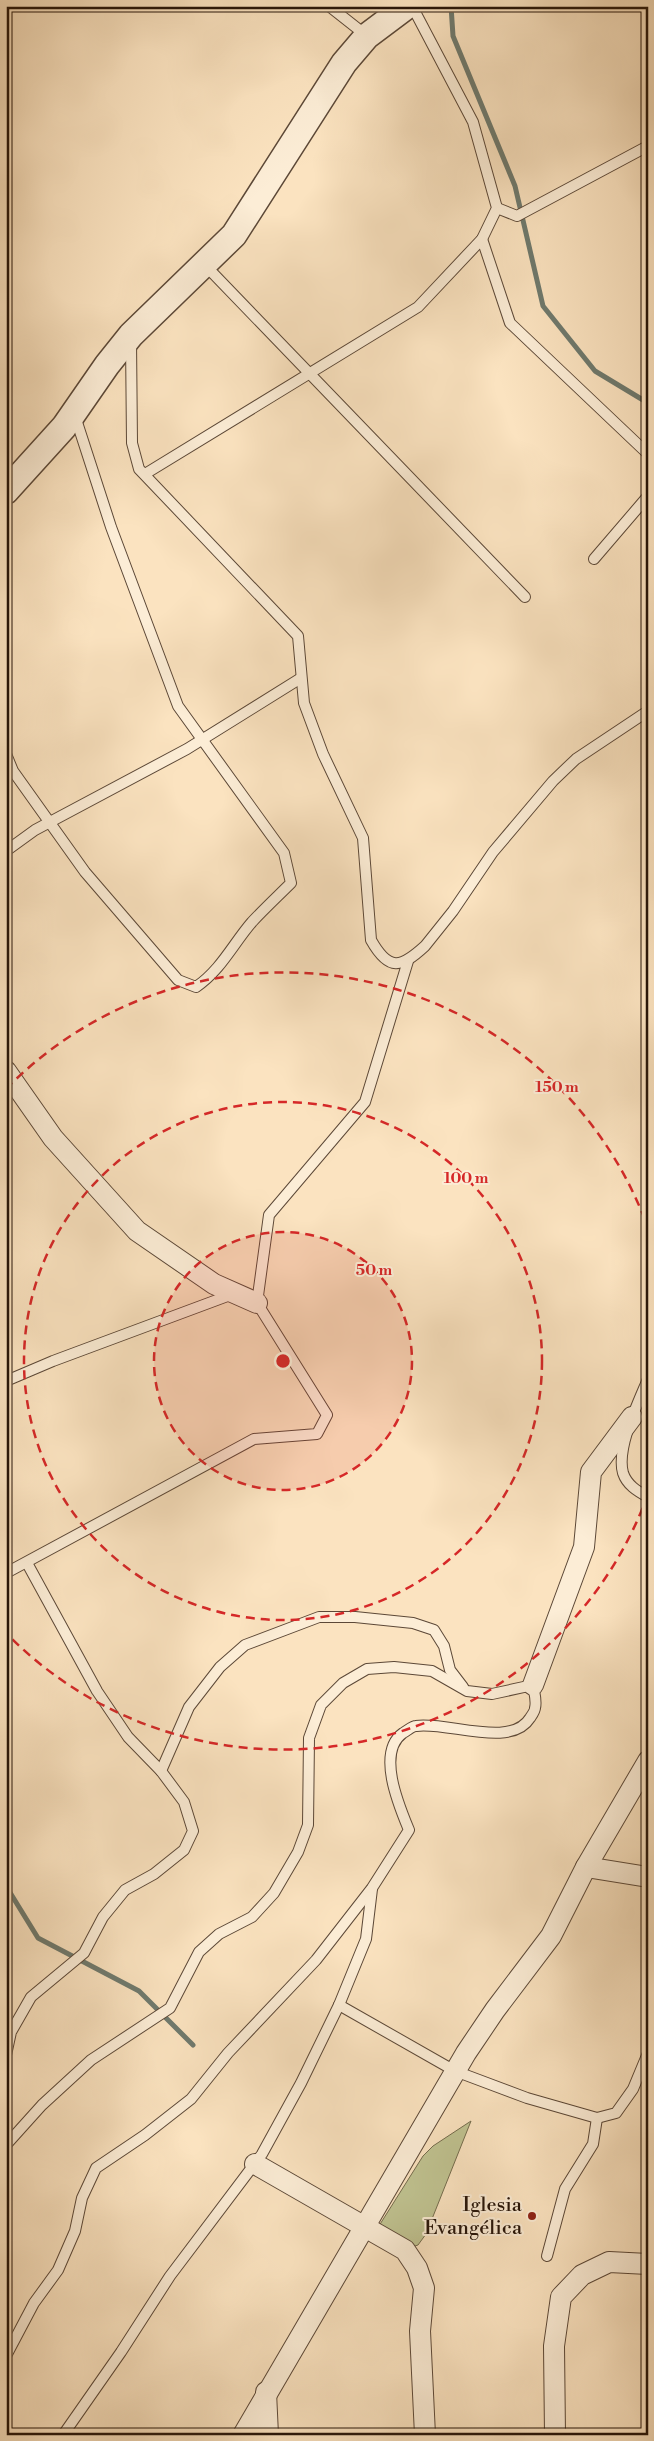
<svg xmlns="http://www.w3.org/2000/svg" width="654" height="2441" font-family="'Libre Bodoni',serif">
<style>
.green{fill:#c0c391;stroke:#746c4d}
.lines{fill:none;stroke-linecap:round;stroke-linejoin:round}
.stream{stroke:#6f7a6e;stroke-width:5}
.service-casing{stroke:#5c4837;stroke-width:12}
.minor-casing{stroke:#5c4837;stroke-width:22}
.tertiary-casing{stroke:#5c4837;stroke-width:28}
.service{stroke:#fcedd6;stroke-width:10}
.minor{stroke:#fcedd6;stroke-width:20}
.tertiary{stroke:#fcedd6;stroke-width:25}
.ring{fill:none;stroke:#d62828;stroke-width:2.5;stroke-dasharray:9 6}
.poi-dot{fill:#8f2418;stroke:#fcedd6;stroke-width:2}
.labels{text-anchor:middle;stroke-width:4;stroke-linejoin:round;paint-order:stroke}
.poi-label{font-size:20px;fill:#271509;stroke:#fcedd6;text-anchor:end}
.centre{fill:#d62828;stroke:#fcedd6;stroke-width:2.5}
.ring-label{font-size:15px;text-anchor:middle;font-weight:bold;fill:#d62828;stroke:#fcedd6;stroke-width:4;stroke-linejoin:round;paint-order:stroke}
</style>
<rect width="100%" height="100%" fill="#fbe3c0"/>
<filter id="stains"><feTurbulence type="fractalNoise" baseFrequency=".004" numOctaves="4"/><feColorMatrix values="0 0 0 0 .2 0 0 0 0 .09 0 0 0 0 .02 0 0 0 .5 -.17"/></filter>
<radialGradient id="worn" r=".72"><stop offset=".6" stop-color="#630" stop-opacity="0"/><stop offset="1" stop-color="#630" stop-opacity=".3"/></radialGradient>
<polygon class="green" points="471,2121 426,2234 418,2245 412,2247 377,2229 423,2156 433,2146"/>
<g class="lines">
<g class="stream">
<polyline points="451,6 453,36 515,186 543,306 595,371 648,403"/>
<polyline points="6,1886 38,1938 139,1991 193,2045"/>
</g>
<defs>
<g id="service">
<polyline points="329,6 367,36"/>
<polyline points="497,208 517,216 648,146"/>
<polyline points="482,239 510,323 648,454"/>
<polyline points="204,264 525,597"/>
<path d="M131 341 132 443 139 469 298 636 304 703 323 754 363 838 371 940C389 972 401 968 425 946L453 911 493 852 553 781 576 759 648 711"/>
<polyline points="145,474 418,307 482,239 497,208 473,122 412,6"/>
<polyline points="594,559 648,496"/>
<path d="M6 754 13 771 85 872 178 980 196 987C221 970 233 944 252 922 264 909 278 896 291 883L284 853 178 706 111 527 75 416"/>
<polyline points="6,851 35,830 187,749 301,678"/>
<path d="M648 1379C638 1403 616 1448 623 1473 627 1485 637 1491 648 1497"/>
<polyline points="6,1381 53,1361 233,1294"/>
<polyline points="6,1573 254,1439 317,1434 327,1415 257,1303 269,1215 365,1102 408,961"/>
<polyline points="161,1771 189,1707 220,1667 245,1645 319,1617 355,1617 413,1623 434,1630 444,1646 450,1670 463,1687"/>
<polyline points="339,2005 455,2071 527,2098 597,2118 616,2113 633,2089 648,2053"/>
<polyline points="6,2055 11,2032 31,1997 84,1953 103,1917 125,1890 154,1874 184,1850 193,1831 184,1802 161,1771 128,1737 97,1691 27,1563"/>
<path d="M6 2145 42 2105 91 2060 170 2008 199 1952 219 1934 252 1917 274 1893 298 1852 308 1825 309 1738 321 1705 343 1683 367 1669 394 1667 432 1671 467 1691 492 1694 533 1685C534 1692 537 1701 535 1708 535 1711 532 1715 530 1718 511 1749 447 1721 416 1726 412 1726 407 1731 403 1733 376 1752 399 1806 409 1830L372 1888 316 1960 228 2053 191 2099 145 2135 96 2168 82 2198 75 2231 58 2270 34 2303 6 2356"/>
<polyline points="547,2256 565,2189 593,2144 597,2118"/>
<polyline points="63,2435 121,2352 170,2276 262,2154 301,2083 339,2005 366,1939 372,1889"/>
</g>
<g id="minor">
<polyline points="6,1071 53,1138 137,1231 214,1284 257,1303"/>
<polyline points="533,1685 584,1547 591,1472 632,1417"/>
<polyline points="586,1867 648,1877"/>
<polyline points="255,2164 405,2250 417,2268 424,2288 420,2331 425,2435"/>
<polyline points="266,2392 268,2435"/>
<polyline points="243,2435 466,2053 495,2010 551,1936 586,1867 648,1761"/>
<polyline points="555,2435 554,2346 561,2297 582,2275 609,2262 648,2264"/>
</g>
<polyline id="tertiary" points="6,491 64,427 107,365 131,335 234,235 344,63 367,36 407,6"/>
</defs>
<use href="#service" class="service-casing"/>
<use href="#minor" class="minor-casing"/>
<use href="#tertiary" class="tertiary-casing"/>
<use href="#service" class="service"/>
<use href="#minor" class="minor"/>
<use href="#tertiary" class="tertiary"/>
</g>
<circle cx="283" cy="1361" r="129" fill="#d62828" fill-opacity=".12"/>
<g class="ring">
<circle cx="283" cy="1361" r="129"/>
<circle cx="283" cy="1361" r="259"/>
<path d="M648 1494A388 388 0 0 1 6 1633M6 1089A388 388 0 0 1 648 1228"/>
</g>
<circle class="poi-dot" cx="532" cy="2216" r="5"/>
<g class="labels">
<g class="poi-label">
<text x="522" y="2211">Iglesia<tspan x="522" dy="23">Evangélica</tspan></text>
</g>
</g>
<circle cx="283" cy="1361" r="8" class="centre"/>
<g class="ring-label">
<text x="557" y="1092">150 m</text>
<text x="466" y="1183">100 m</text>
<text x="374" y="1275">50 m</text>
</g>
<rect width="654" height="2441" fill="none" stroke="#fbe3c0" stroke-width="25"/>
<rect x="8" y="8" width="639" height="2426" fill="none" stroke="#271509" stroke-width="2.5"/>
<rect x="12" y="12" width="629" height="2416" fill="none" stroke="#271509"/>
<rect width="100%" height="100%" filter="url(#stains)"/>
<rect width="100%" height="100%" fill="url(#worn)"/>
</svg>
